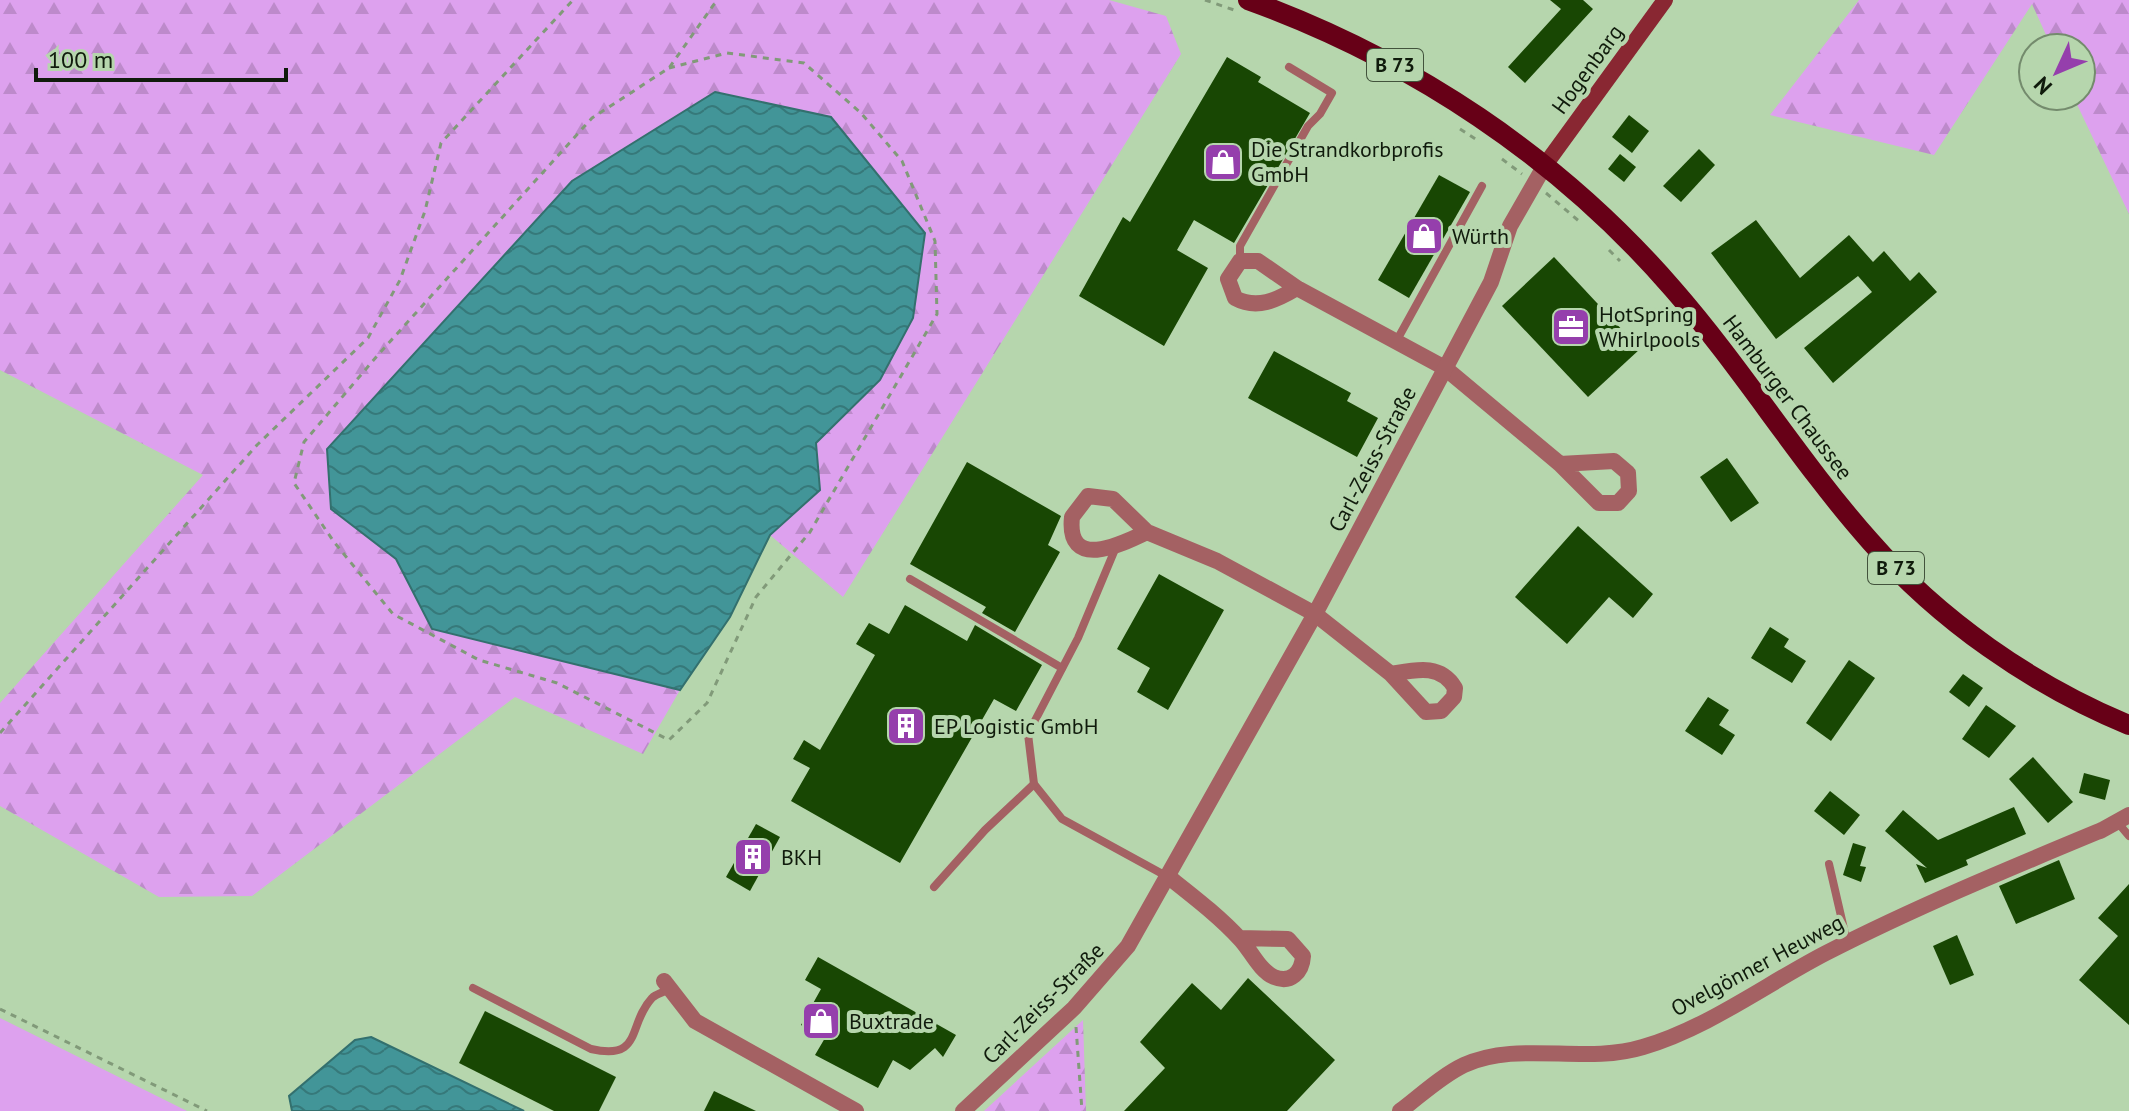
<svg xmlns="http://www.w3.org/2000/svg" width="2129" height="1111" font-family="'PT Sans',sans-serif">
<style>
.green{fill:#dda1ee}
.forest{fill:url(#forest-firs)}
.water{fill:url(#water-waves);stroke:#33706e;stroke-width:2}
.building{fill:#184703}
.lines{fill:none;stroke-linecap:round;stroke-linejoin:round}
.path{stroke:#819a79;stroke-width:3;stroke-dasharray:6 6;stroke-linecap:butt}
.lane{stroke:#a46163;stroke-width:8}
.street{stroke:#a46163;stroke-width:16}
.secondary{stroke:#892732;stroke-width:16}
.primary{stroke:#670017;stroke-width:20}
.labels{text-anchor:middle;stroke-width:8;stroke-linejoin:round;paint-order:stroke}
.shield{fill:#b6d6ad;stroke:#42533c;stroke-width:2}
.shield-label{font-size:20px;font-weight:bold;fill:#101b0c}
.street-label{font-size:22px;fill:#101b0c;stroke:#b6d6ad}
.poi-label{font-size:22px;fill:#101b0c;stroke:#b6d6ad;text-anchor:start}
</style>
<defs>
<pattern id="forest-firs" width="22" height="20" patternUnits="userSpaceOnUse" patternTransform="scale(2)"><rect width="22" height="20" fill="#dda1ee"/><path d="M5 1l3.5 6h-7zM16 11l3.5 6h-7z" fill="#bd8acb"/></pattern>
<pattern id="water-waves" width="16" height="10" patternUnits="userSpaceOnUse" patternTransform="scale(2)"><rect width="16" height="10" fill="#429598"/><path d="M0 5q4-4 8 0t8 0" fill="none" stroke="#36797a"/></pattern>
</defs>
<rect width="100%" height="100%" fill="#b6d6ad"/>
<polygon class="green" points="0,1018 187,1111 0,1111"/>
<g class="forest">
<polygon points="0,0 1109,0 1166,16 1181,54 843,597 770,535 820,490 815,443 880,380 331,509 396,559 433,629 680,690 643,754 515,697 252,896 159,897 0,806 0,703 203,475 0,370"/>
<polygon points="1859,0 2129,0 2129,214 2073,96 2081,96 2081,48 2052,48 2032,4 1934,155 1770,115"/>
<polygon points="1083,1020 1086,1111 984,1111"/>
</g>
<g class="water">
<polygon points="715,92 831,117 925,233 913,318 880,380 816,443 820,490 770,535 730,617 680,690 432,629 396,559 331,509 327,449 572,181"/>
<polygon points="371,1037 524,1111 292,1111 289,1096 355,1040"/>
</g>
<g class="building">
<polygon points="1550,0 1583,0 1593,9 1525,83 1508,67 1561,9"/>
<polygon points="1227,57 1261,77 1258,82 1310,113 1234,243 1194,220 1177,250 1208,268 1164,346 1079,296 1123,217 1130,222"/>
<polygon points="1629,115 1649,131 1632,153 1612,137"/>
<polygon points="1699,149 1715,165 1681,202 1663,186"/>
<polygon points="1620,154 1636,167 1624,182 1608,169"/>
<polygon points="1439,175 1470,192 1409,298 1378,280"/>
<polygon points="1756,220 1800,278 1849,235 1873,262 1884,251 1910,281 1919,272 1937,292 1833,383 1804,348 1872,292 1858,276 1776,339 1711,253"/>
<polygon points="1554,257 1640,349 1588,397 1502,306"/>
<polygon points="1274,351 1351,393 1347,401 1378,418 1357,457 1248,398"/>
<polygon points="1727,458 1759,503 1731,522 1700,477"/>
<polygon points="967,462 1061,516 1048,545 1060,552 1015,632 982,613 986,607 910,564"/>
<polygon points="1578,526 1653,594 1633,618 1609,597 1567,644 1515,597"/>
<polygon points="1159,574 1224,610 1168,710 1137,692 1150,668 1117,649"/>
<polygon points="905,605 967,641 975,625 1042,665 1016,711 994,699 900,863 791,801 810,768 793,759 804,740 820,750 875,655 856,644 869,623 889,634"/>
<polygon points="1770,627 1789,639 1784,647 1806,661 1792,683 1751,658"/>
<polygon points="1849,660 1875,678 1831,741 1806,723"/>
<polygon points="1963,674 1983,688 1969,707 1949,692"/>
<polygon points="1708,697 1729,710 1719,725 1735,735 1722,755 1685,731"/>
<polygon points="1986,705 2016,726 1989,758 1962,739"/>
<polygon points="2033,757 2073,802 2048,823 2009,779"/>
<polygon points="2084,773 2110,780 2105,800 2079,793"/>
<polygon points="1830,791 1860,815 1844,835 1814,811"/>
<polygon points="2014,807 2026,834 1966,860 1968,865 1925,883 1916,864 1927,868 1885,831 1903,810 1938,840"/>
<polygon points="756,824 780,837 750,891 726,877"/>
<polygon points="1853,843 1866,847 1860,866 1866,867 1861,882 1843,875"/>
<polygon points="2059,860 2075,899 2016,924 1999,886"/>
<polygon points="2129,884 2129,1025 2079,980 2118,936 2098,918"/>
<polygon points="1957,935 1974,975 1950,985 1933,946"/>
<polygon points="818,957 956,1035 943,1057 935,1048 910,1070 893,1060 878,1088 815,1055 825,1038 801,1025 821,989 805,980"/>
<polygon points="1248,978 1335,1060 1287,1111 1124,1111 1165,1068 1140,1042 1192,983 1221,1010"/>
<polygon points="485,1011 616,1077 599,1111 554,1111 459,1063"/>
<polygon points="714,1091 756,1111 704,1111"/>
</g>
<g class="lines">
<g class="path">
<polyline points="1205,0 1234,10"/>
<polyline points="669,68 727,53 804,63 861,113 902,161 935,241 937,314 810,532 756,597 707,703 669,740 557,683 479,660 393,614 334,542 294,483 304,442 377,356 592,118 669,68 717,0"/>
<polyline points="1460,129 1477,140"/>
<polyline points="1502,159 1522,174"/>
<polyline points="1546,193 1580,222"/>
<polyline points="1609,250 1620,261"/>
<polyline points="0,733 257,445 368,338 400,280 425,211 441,143 573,0"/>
<polyline points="0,1009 207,1111"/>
<polyline points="1076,1027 1082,1111"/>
</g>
<g class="lane">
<polyline points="1240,260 1240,246 1308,126 1320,114 1332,93 1289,67"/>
<polyline points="1397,340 1482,186"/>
<polyline points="1116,547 1078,638 1028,734 1034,784 1062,819 1168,877"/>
<polyline points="910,579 1062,668"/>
<polyline points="2118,823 2129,836"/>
<polyline points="1829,864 1847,942"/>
<polyline points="934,887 985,830 1034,784"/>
<path d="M473 988 591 1049C643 1061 627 1025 652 998 656 994 665 992 669 989"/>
</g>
<g class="street">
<path d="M1297 288C1277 300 1257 310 1235 298L1228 279 1240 261H1258L1297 288 1445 368 1560 464 1599 503H1618L1629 491 1628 473 1614 461 1560 464"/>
<path d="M1147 532C1122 544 1066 572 1072 517L1088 496 1113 499 1147 532 1217 561 1315 614 1391 674 1426 712 1441 711 1454 697 1455 688C1440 663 1415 670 1391 674"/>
<path d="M1170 878C1194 897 1220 917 1241 940 1251 951 1260 971 1274 977 1291 984 1302 972 1303 956L1288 939 1240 938"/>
<polyline points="664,981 695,1021 856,1111"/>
<polyline points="963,1111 1074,1008 1128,946 1315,614 1491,282 1510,226 1545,165"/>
<path d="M1400 1111C1420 1096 1441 1076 1464 1065 1519 1040 1584 1065 1643 1047 1708 1028 1766 984 1826 953 1916 907 2008 869 2102 830L2129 815"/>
</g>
<polyline class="secondary" points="1545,165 1665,0"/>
<path class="primary" d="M1248 0C1411 59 1559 157 1673 289 1743 369 1799 461 1870 541 1939 620 2032 685 2129 725"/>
</g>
<defs>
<symbol id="shop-square" viewBox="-11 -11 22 22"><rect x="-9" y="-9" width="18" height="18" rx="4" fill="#953fac" stroke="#b6d6ad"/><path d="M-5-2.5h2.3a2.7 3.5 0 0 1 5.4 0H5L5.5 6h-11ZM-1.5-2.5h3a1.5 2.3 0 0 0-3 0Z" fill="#fff"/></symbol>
<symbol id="office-square" viewBox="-11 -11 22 22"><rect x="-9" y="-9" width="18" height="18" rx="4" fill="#953fac" stroke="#b6d6ad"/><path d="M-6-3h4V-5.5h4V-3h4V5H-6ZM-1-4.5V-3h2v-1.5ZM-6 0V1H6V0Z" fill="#fff"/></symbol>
<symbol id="building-square" viewBox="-11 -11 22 22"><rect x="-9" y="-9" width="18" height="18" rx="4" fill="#953fac" stroke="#b6d6ad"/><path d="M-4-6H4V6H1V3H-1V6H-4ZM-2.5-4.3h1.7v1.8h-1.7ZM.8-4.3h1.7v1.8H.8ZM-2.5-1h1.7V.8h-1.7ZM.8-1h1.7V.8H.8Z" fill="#fff"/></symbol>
</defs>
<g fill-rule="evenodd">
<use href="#shop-square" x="1201" y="140" width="44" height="44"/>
<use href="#shop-square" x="1402" y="214" width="44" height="44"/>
<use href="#office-square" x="1549" y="305" width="44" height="44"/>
<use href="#building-square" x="884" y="704" width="44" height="44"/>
<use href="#building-square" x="731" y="835" width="44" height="44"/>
<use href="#shop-square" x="799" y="999" width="44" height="44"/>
</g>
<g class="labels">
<g class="shield">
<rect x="1367" y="49" width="56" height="32" rx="6"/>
<rect x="1868" y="552" width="56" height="32" rx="6"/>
</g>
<g class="shield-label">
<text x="1395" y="72">B 73</text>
<text x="1896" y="575">B 73</text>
</g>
<g class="street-label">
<text transform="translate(1587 69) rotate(-54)" y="8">Hogenbarg</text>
<text transform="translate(1788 397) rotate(53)" y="8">Hamburger Chaussee</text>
<text transform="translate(1372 459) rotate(-62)" y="8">Carl-Zeiss-Straße</text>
<text transform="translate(1757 965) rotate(-28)" y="8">Ovelgönner Heuweg</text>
<text transform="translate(1043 1003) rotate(-45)" y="8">Carl-Zeiss-Straße</text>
</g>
<g class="poi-label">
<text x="1251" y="157">Die Strandkorbprofis<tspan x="1251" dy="25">GmbH</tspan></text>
<text x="1452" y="244">Würth</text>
<text x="1599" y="322">HotSpring<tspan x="1599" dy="25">Whirlpools</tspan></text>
<text x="934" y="734">EP Logistic GmbH</text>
<text x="781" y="865">BKH</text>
<text x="849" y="1029">Buxtrade</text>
</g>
</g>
<g transform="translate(2057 72) rotate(226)"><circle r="38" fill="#b6d6ad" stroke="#748b6d" stroke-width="2"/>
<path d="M0-6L14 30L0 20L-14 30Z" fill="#953fac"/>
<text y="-12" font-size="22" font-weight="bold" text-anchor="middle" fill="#101b0c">N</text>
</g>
<path d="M36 68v12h250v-12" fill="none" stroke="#101b0c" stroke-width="4"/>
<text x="48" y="68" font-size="24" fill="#101b0c" stroke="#b6d6ad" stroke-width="6" paint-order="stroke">100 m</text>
</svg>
